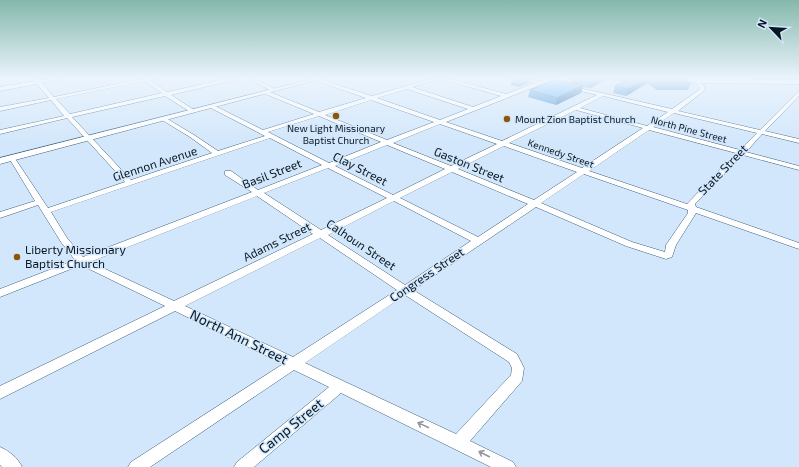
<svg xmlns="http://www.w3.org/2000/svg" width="799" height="467" font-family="'Exo 2',sans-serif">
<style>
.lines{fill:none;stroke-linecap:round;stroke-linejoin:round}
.minor-casing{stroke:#3f5e7c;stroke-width:1}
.major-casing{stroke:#3f5e7c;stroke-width:1}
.minor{fill:#fff;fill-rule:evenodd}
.major{fill:#fff;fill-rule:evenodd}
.wall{fill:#4795d8}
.shaded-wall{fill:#3979b0}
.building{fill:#52adfb;stroke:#3979b0}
.oneway{stroke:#91979c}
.poi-dot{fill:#8c5608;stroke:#d2e7fb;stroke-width:1.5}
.labels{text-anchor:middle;stroke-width:3;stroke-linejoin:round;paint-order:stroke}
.far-poi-label{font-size:10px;fill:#0a1723;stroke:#d2e7fb;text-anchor:start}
.far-street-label{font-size:10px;fill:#0a1723;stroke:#d2e7fb}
.street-label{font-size:12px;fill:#0a1723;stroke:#d2e7fb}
.poi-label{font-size:12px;fill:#0a1723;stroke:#d2e7fb;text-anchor:start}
.near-street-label{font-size:14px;fill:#0a1723;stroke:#d2e7fb}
</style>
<rect width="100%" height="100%" fill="#d2e7fb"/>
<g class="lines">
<defs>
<g id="minor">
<path d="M33 78H37L40 80 62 78V79L42 83 54 97 141 79 140 78H156V79L149 80 167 92 232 78H238V79L171 95 194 110 195 111 192 113 165 96 72 117 131 180 212 153 190 137 162 120V118H166L194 135 218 151 265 136 209 107V105H213L263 130 314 114 263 93V91H267L319 112 366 98 311 79V78H316L372 96 434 78H439V79L412 87 473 107 501 96 441 79V78H447L506 94 535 83 517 79V78L540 81 550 78H555V79L446 122 502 141 597 95 569 88V86H571L672 109 699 90 700 87 690 78H694L704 86 705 90 678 111 760 130 799 91V96L765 131 799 139V143L762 134 746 152 799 166V170L743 155 695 204 696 207 799 243V249L696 213 676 245 672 257 666 259 626 246 536 207 413 290 517 354 524 368 522 381 470 441 513 462 516 467H491L341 393 254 467H234L237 462 329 387 294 370 150 467H128L131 462 283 364 175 311 0 399V386L165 306 81 265 0 297V289L75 260 61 242 38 205 0 218V212L35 201 9 158 10 157H14L48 208 125 182 67 118 0 134V130L64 116 51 100 0 111V107L49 98 37 84 0 91V87L35 81ZM144 81 162 93 70 114 56 99ZM407 89 468 109 440 120 377 98ZM603 96 668 112 647 126 580 108ZM371 100 434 122 387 140 325 115ZM576 110 643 128 582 168 509 143ZM674 113 757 133 740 150 653 127ZM319 116 381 142 329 163 268 132ZM440 124 497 144 451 166 393 143ZM649 130 736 153 687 204 589 171ZM270 138 322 165 258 190 231 171H225V175L252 192 83 257 67 238 51 212ZM387 145 445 169 393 195 335 166ZM504 146 577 172 534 200 458 169ZM328 168 387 198 321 230 264 193ZM452 172 528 204 478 237 400 198ZM584 174 688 210V213L666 245 665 252 632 242 541 203ZM257 196 313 234 174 301 90 262ZM394 201 471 241 405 285 328 235ZM320 238 397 290 293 357 185 306ZM405 295 509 362 512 368 511 375 456 434 305 363Z"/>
<polygon points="247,78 252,78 277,90 272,91"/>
<path d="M0 447C9 451 18 458 22 467H2L0 465Z"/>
</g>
<g id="major">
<polygon points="316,78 324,78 0,164 0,158"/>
<polygon points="663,78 799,80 799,84 697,83 666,80"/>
</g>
</defs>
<use href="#minor" class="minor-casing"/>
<use href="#major" class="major-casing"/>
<use href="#minor" class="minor"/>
<use href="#major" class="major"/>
</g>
<g class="wall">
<polygon points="572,78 683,78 691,83 688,90 656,90 648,83 626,96 613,93 615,86 626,80 622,82 608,79 590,88 583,87 581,93 556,105 528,97 530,90 571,83"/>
<polygon points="511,83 528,83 519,87 511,85"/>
</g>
<g class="shaded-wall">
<polygon points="601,78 609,78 608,79 590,88 591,82"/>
<polygon points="623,78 632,78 622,82"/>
<polygon points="648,78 649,78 648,83 626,96 628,89"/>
<polygon points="529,81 528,83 519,87 519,85"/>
<polygon points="583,85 581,93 556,105 557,98"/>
</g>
<g class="building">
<polygon points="572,78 601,78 591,82"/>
<polygon points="630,78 648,78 628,89 615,86"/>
<polygon points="651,78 683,78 691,83 658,83"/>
<polygon points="520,79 529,81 519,85 511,83"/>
<polygon points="555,80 583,85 557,98 530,90"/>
</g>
<defs><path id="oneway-shaft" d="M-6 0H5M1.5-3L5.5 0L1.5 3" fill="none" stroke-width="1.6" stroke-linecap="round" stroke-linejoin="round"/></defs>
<g class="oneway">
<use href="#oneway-shaft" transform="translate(423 425) rotate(-155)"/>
<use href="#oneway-shaft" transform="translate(484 454) rotate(-153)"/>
</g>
<linearGradient id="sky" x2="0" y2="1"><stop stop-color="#85b8ac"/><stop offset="0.55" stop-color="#ebf4fd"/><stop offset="1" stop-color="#ebf4fd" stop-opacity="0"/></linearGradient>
<rect width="799" height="143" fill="url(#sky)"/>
<g class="poi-dot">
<circle cx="336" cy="116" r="4"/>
<circle cx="507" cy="119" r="4"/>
<circle cx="17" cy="257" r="4"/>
</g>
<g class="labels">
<g class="far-poi-label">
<text x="515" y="123">Mount Zion Baptist Church</text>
<text x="336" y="132" text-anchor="middle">New Light Missionary<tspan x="336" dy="12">Baptist Church</tspan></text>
</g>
<g class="far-street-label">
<text transform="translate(689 129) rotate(15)" y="4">North Pine Street</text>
<text transform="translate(561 153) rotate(19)" y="4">Kennedy Street</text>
</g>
<g class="street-label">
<text transform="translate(155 164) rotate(-18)" y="4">Glennon Avenue</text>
<text transform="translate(469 165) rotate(22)" y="4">Gaston Street</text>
<text transform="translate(360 169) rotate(27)" y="4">Clay Street</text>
<text transform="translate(723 170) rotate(-46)" y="4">State Street</text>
<text transform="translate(272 174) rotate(-21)" y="4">Basil Street</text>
<text transform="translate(277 242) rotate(-26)" y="4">Adams Street</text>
<text transform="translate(361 245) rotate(34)" y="4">Calhoun Street</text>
<text transform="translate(427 275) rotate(-34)" y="4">Congress Street</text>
</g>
<g class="poi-label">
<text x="25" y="254">Liberty Missionary<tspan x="25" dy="14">Baptist Church</tspan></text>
</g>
<g class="near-street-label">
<text transform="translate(239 337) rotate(26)" y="5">North Ann Street</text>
<text transform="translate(291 426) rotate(-39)" y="5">Camp Street</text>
</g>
</g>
<g transform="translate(771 28) rotate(295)" stroke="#d2e7fb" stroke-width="3" paint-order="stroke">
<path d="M0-3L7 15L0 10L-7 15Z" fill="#0a1723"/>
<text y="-6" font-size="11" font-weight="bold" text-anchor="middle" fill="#0a1723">N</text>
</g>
</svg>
